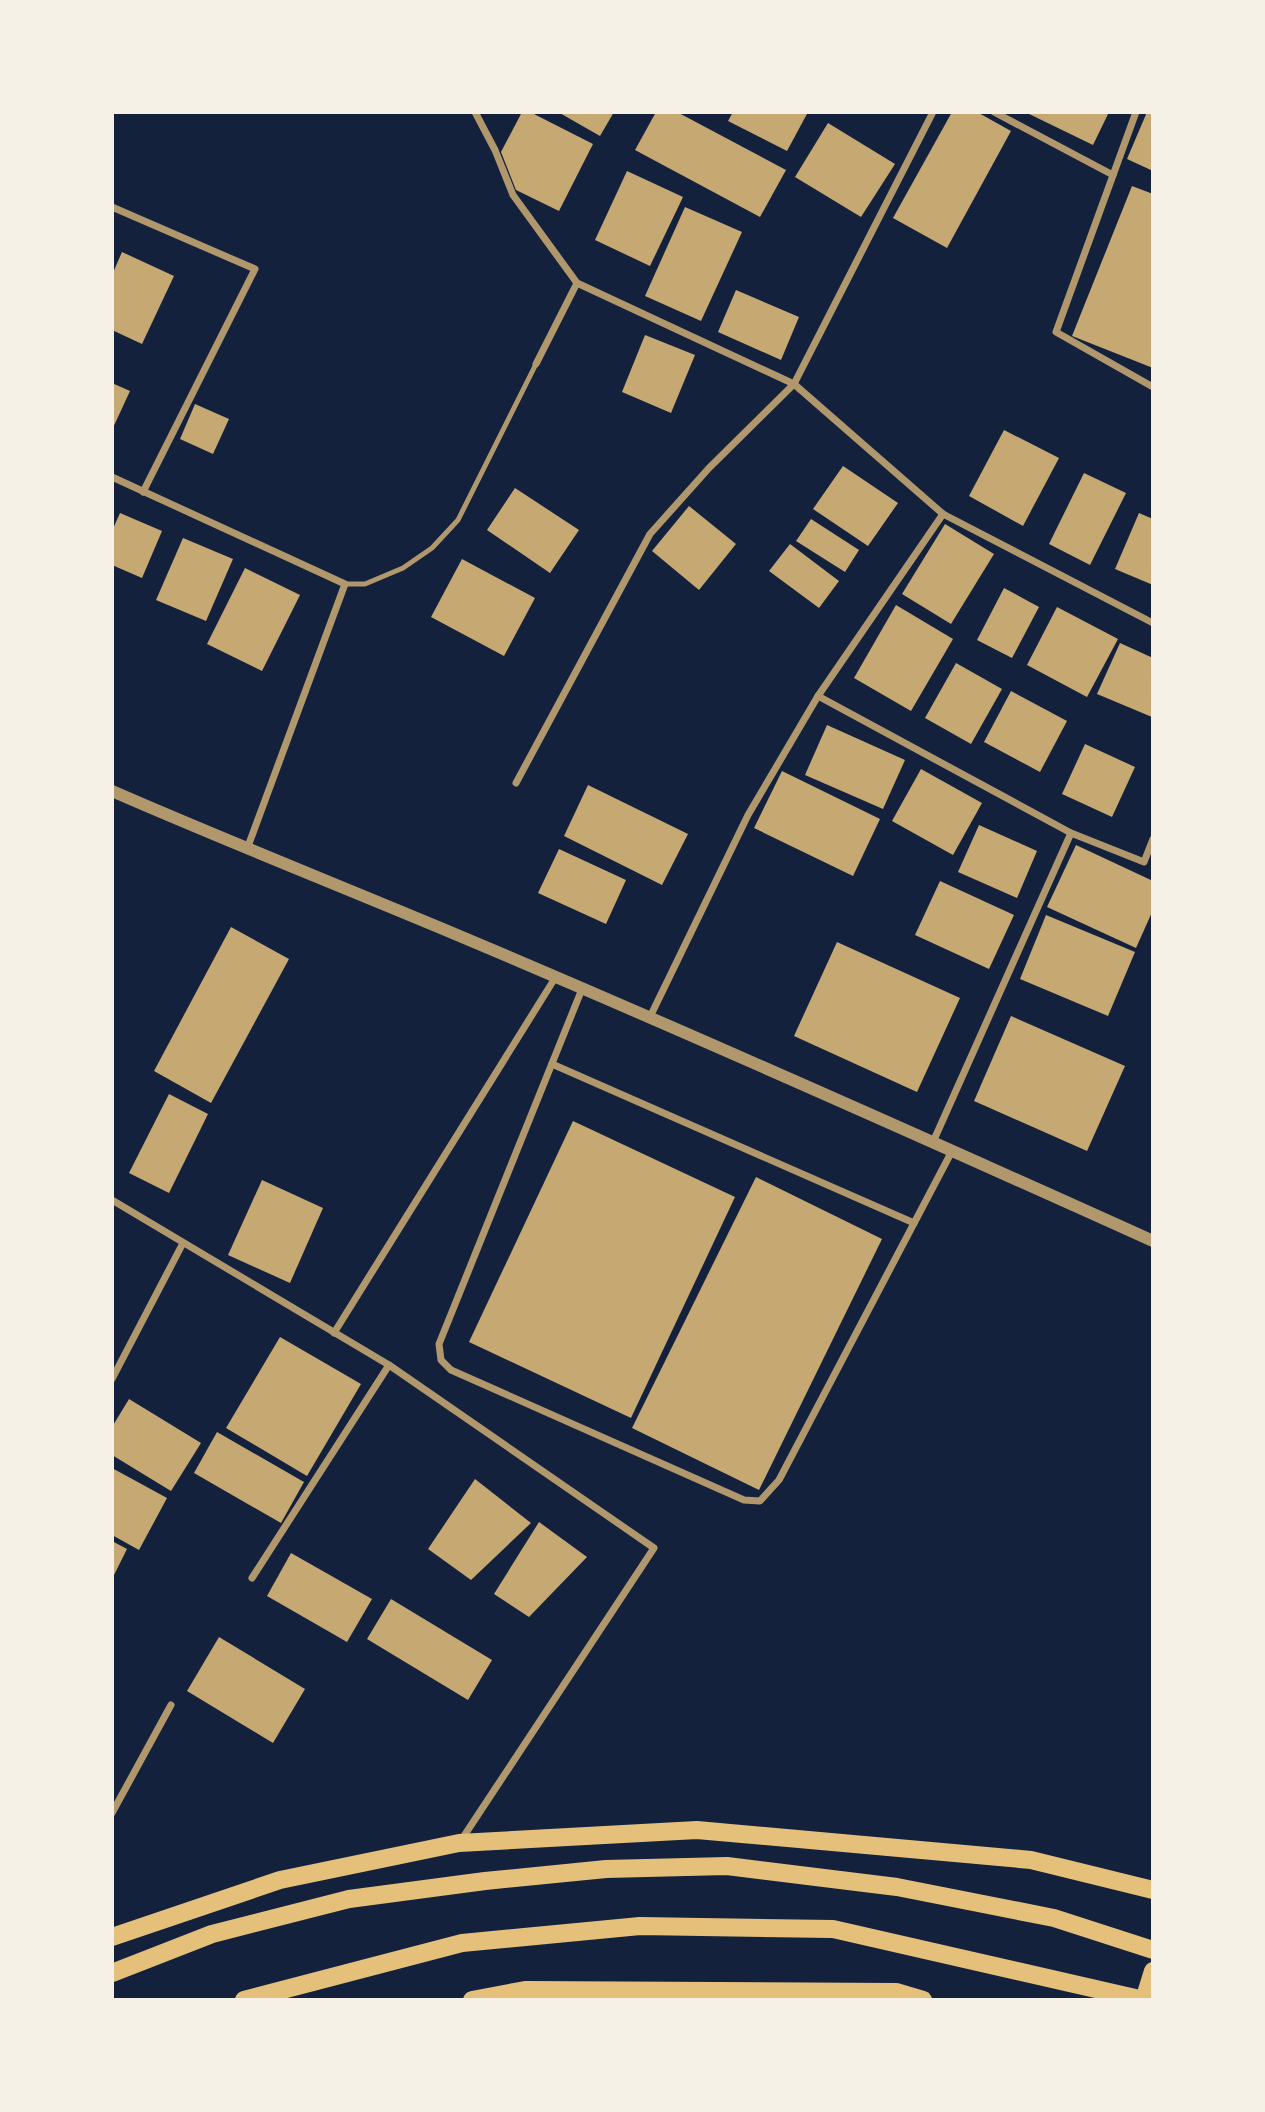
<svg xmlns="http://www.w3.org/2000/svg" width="1265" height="2112" font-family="'PT Sans',sans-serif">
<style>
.building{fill:#c6a872}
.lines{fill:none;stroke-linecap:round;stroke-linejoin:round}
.service{stroke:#b1986c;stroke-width:5}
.minor{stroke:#b1986c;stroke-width:7}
.tertiary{stroke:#b1986c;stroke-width:12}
.primary{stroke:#e5c07b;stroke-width:18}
</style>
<rect width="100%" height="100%" fill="#14213d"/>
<g class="building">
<polygon points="522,112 530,112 593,144 559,211 516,190 501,152"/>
<polygon points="558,112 614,112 600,136"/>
<polygon points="656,112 677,112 786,170 760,217 635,150"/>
<polygon points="733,112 808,112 787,151 728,121"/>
<polygon points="952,112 977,112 1011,131 947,248 893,218"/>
<polygon points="1025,112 1109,112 1093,145"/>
<polygon points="1147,112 1153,112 1153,171 1127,159"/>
<polygon points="828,123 895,164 861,217 795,177"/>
<polygon points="627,171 683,197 650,266 595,240"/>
<polygon points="1132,186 1153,194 1153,368 1072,336"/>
<polygon points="685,207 742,232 701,321 645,296"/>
<polygon points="122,252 174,276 142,344 112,330 112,275"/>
<polygon points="736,290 799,317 781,360 718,332"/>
<polygon points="645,335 695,355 671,413 622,392"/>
<polygon points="112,383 130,391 112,430"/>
<polygon points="195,404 229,419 213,454 180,439"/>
<polygon points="1004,430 1059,458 1023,526 969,496"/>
<polygon points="843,466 898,503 868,546 813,509"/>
<polygon points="1084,473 1126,493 1090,565 1049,544"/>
<polygon points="515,488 579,530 550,573 487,530"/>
<polygon points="689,506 736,544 699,590 652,551"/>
<polygon points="120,513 162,531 142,578 112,565 112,531"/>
<polygon points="1139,513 1153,519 1153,585 1115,569"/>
<polygon points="811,519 859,550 845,572 796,541"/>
<polygon points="945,524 994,554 951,624 902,594"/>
<polygon points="183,538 233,559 206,621 156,600"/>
<polygon points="790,544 839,581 819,608 769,571"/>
<polygon points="462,559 535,598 504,656 431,617"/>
<polygon points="245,568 300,595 262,671 207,644"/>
<polygon points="1004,588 1039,607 1012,658 977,640"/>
<polygon points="896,605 953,639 911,711 854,678"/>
<polygon points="1057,607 1118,639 1087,697 1027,665"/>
<polygon points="1120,643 1153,658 1152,717 1097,694"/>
<polygon points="956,663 1002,689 971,744 925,718"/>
<polygon points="1011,691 1067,721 1040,772 984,742"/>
<polygon points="827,725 905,760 883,809 805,775"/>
<polygon points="1085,744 1135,767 1112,817 1062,794"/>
<polygon points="921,769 982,803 953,855 892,821"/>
<polygon points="782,771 880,819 853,876 754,828"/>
<polygon points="588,785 688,834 662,885 564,836"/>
<polygon points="979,825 1037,851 1017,898 958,872"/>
<polygon points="1076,845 1153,881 1153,910 1136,948 1047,907"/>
<polygon points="559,849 626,880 606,924 538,893"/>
<polygon points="940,881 1014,915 989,969 915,935"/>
<polygon points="1046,915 1135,952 1108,1016 1020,979"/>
<polygon points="231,927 289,959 211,1103 154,1071"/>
<polygon points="837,942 960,998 917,1092 794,1036"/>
<polygon points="1011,1016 1125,1066 1087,1151 974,1101"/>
<polygon points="169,1094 208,1114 169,1193 129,1173"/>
<polygon points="573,1121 735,1197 631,1418 469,1342"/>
<polygon points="756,1177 882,1239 759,1490 632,1428"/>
<polygon points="262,1180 323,1208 290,1283 228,1255"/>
<polygon points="280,1337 361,1384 307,1476 226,1428"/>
<polygon points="129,1399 201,1443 171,1491 112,1455 112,1427"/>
<polygon points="217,1432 304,1482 281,1523 194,1473"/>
<polygon points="112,1468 167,1498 139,1550 112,1535"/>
<polygon points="475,1479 531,1523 471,1580 428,1549"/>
<polygon points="539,1522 587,1557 529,1617 494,1594"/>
<polygon points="112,1541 127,1549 112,1579"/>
<polygon points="291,1553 372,1599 347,1642 267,1596"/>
<polygon points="391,1599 492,1660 468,1700 367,1639"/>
<polygon points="219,1637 305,1689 273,1743 187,1691"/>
</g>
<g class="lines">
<polyline class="service" points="345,584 365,584 403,568 432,548 458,520 536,364"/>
<g class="minor">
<polyline points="475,112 495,150 513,195 577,283 794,384 943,514 1153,623"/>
<polyline points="994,112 1113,175"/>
<polyline points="1136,112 1056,332 1153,387"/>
<polyline points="112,207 255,269 143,492"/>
<polyline points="536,364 577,283"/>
<polyline points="112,477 345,584 247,849"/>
<polyline points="818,696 1071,833"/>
<polyline points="516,783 650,534 709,468 794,384 933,112"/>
<polyline points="582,989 439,1344 441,1360 451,1370 744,1500 760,1501 779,1480 952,1151"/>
<polyline points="649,1019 748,815 818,696 943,514"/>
<polyline points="552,1064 914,1223"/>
<polyline points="933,1142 1071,833 1144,862 1153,839"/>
<polyline points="112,1200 389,1365 654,1548 462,1839"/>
<polyline points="334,1333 555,978"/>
<polyline points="112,1379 183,1243"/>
<polyline points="252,1578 389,1365"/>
<polyline points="112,1813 171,1705"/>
</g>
<path class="tertiary" d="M112 791C222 839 333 883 443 929 681 1029 918 1135 1153 1241"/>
<g class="primary">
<polyline points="112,1937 280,1880 459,1843 697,1830 1031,1860 1153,1890"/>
<polyline points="112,1973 212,1934 349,1899 485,1881 606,1869 727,1866 897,1887 1054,1918 1153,1950"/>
<polyline points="244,2000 462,1943 640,1926 833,1929 1144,2000"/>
<polyline points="472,2000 525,1990 896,1992 923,2000"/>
<polyline points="1144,2000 1153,1971"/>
</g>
</g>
<rect width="1265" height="2112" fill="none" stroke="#f6f1e7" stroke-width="228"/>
</svg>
